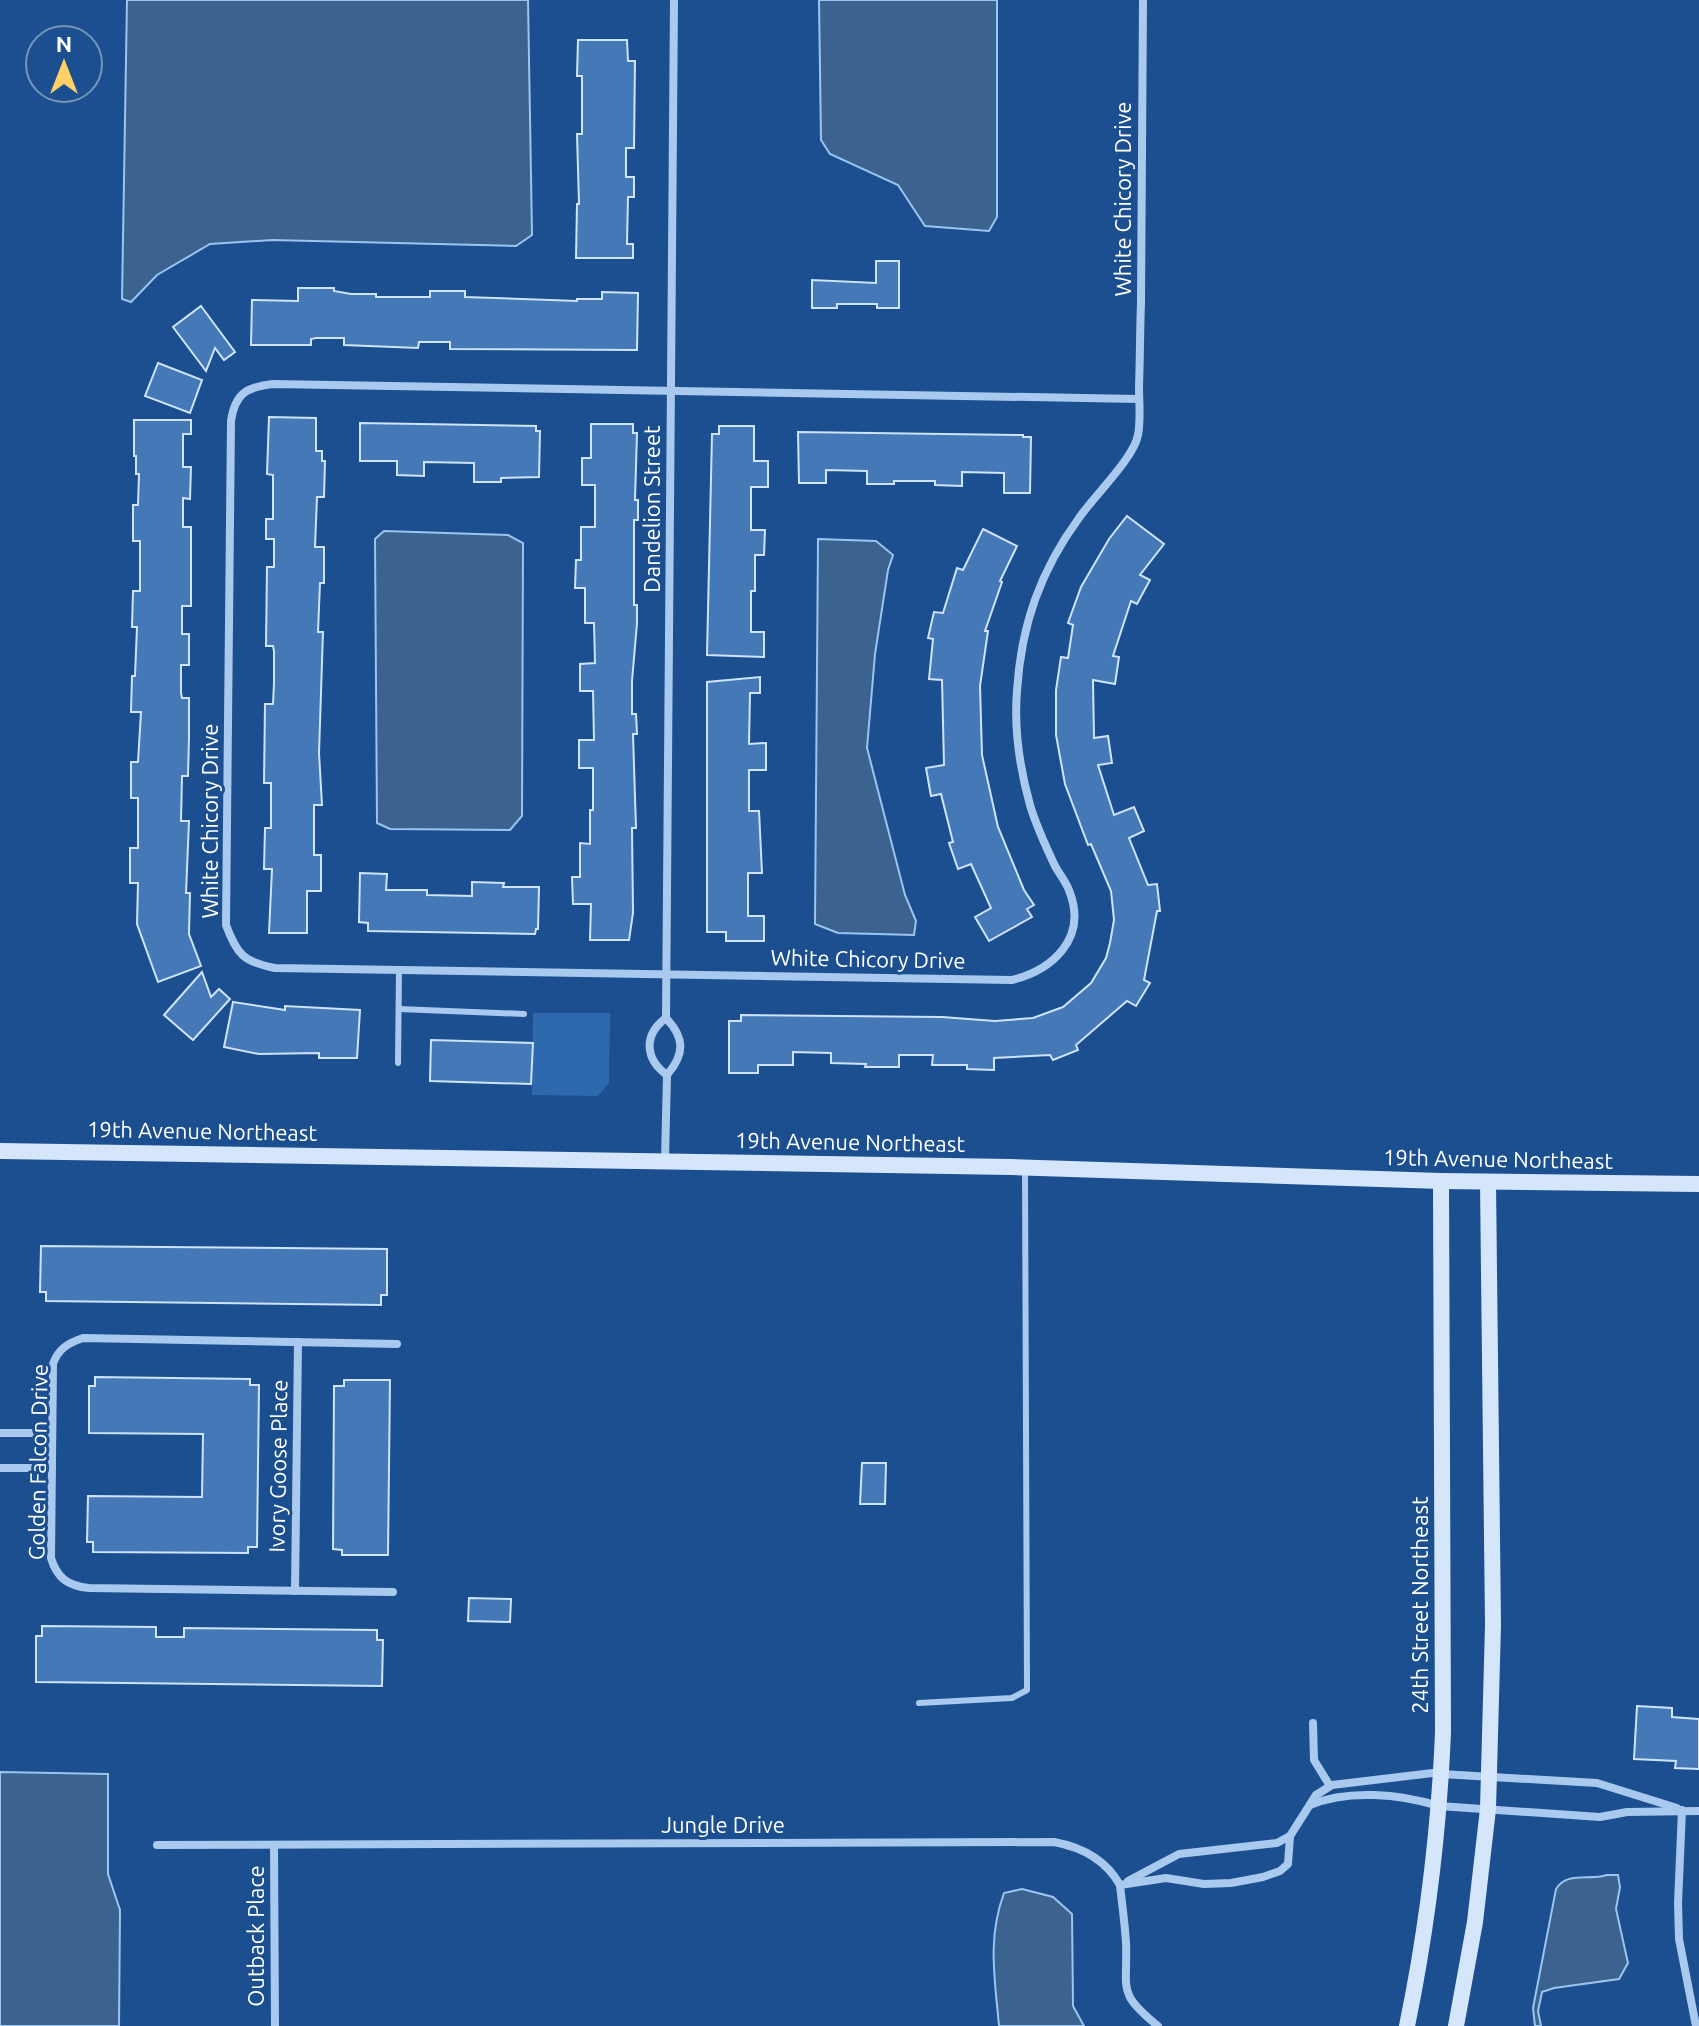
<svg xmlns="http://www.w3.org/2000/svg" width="1699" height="2026" font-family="Ubuntu,sans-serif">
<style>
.green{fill:#2e69ad}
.water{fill:#3c6290;stroke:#9cc4f0;stroke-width:2}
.building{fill:#4478b7;stroke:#cfe3fa;stroke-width:2}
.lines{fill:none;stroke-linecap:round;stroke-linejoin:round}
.lane{stroke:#a9c9ee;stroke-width:6}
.street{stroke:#a9c9ee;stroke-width:8}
.secondary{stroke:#d6e6fa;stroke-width:16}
.labels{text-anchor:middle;stroke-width:6;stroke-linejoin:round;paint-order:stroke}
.street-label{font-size:22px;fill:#fff;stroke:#1b4f8f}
</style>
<rect width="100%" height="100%" fill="#1b4f8f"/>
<polygon class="green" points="533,1013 610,1013 609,1083 598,1096 532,1095"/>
<g class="water">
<polygon points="127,0 528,0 532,235 516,246 272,240 210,244 157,275 131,302 122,299"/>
<polygon points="819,0 997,0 997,217 989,231 925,226 898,185 830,154 821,140"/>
<polygon points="384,531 508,535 523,543 522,816 510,830 390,829 377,823 375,539"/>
<polygon points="818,539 876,541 893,555 888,570 875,654 867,748 905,895 916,921 914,935 838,933 815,924"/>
<polygon points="0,1772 108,1774 108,1874 120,1910 119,2026 0,2026"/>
<path d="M1607 1875H1618L1620 1887 1616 1909 1628 1963 1619 1979 1554 1988 1542 1992 1538 2011 1541 2026H1535L1533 2008 1556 1889C1567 1871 1589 1881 1607 1875Z"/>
<path d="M1022 1889 1053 1897 1072 1914 1073 2006 1084 2026H999C995 1979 987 1939 1004 1893Z"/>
</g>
<g class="building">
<polygon points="578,40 627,40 628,61 635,61 634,148 626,148 626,177 634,177 634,197 628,197 627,244 633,244 633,258 576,258 577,204 579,204 577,134 582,134 582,76 577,76"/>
<polygon points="876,261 899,261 899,308 877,308 877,304 837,304 837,308 812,308 812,280 876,283"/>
<polygon points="298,288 334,288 334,291 351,294 376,294 376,297 430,297 430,291 465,291 465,297 577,301 577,299 602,299 602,292 638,293 637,350 450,349 450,342 419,342 418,348 344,345 344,338 316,338 311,339 311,345 251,345 252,300 298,301"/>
<polygon points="201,306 235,352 224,360 215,348 206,371 173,327"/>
<polygon points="158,363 202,380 190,413 145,396"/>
<polygon points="269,417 316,418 316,451 322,451 322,461 325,461 324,497 317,497 315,547 324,547 324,583 320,583 318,632 323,632 319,753 322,805 314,805 314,855 321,855 321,891 307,891 307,933 269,933 272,869 264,869 265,828 271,828 271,783 264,783 265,704 273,704 274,683 274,651 273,646 266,646 267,567 274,567 274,539 266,539 266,519 273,519 273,475 267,474"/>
<polygon points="134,420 191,420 191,434 183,434 183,467 191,467 190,499 183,498 183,527 191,527 191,606 182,606 182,634 189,634 189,665 181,665 181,693 182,698 189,698 189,736 188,776 182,776 181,821 189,821 186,893 190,893 189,934 201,966 158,982 137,924 138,883 130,883 130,848 138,848 138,798 131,798 131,762 138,762 141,712 131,712 132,676 135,676 137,627 132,627 133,591 140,591 140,541 133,541 133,505 138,505 139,474 136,474 136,456 134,456"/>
<polygon points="360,423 536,426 536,431 540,431 539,477 501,478 501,482 474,482 474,463 424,462 424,476 397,475 397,461 360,461"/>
<polygon points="591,424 633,424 633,433 637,433 635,500 638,500 638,520 634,520 634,605 637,605 637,623 632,681 632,714 636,714 637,734 633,734 636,828 632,828 633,913 629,940 590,940 591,904 573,904 572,877 580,877 580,843 590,844 590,810 593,810 593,768 579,768 579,740 594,740 593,691 580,691 580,664 595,663 594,623 585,623 585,588 575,588 576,560 581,560 581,527 595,527 595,485 582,485 582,458 591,458"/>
<polygon points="719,426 754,426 754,461 768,461 768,487 751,487 751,530 765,530 764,555 755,555 755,591 751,591 751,632 764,632 764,657 707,655 712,434 719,434"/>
<polygon points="798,432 1023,435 1023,437 1031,437 1030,493 1004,493 1004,473 962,472 962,486 935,485 935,481 894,481 894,484 867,484 867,471 826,470 826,483 799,483"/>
<polygon points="1127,516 1164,544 1140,575 1150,580 1137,604 1131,601 1113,656 1119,657 1115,684 1093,680 1094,738 1108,736 1112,763 1098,765 1114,815 1134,807 1144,831 1129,838 1148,885 1157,884 1160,911 1157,911 1144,980 1150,983 1136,1006 1127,1001 1076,1045 1078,1050 1053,1060 1050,1055 994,1058 994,1070 967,1069 967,1065 932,1065 933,1055 899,1055 899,1067 865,1067 866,1064 831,1063 831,1053 793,1052 793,1065 758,1065 758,1073 729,1073 729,1021 741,1021 741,1015 942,1017 995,1021 1033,1018 1063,1007 1091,983 1106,958 1110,943 1114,920 1111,891 1091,844 1088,845 1065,784 1056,735 1056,690 1061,657 1068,658 1073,625 1068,623 1081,587 1109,539"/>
<polygon points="983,529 1017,546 1000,581 1002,582 985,631 988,631 980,686 982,755 998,827 1024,890 1034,905 1027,909 1032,917 989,941 975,917 991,908 971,864 958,869 949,843 953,842 941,794 931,796 926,768 944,765 942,680 929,679 933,639 928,638 934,612 943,613 957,568 963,570"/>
<polygon points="760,677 760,693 750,693 749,744 766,743 766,770 749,770 749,811 759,811 762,873 748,873 748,916 764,916 764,941 726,941 726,932 707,932 707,682"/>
<polygon points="360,873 387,874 386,890 427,890 427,895 472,896 472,882 504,883 503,887 539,887 538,929 536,929 535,934 368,931 368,923 359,922"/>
<polygon points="202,972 211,997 219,989 230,999 193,1040 164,1015"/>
<polygon points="233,1002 285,1010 285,1006 360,1010 357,1058 319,1058 319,1053 259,1054 224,1047"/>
<polygon points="431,1040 533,1043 531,1084 430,1081"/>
<polygon points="41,1246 387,1249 387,1295 381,1295 381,1305 46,1301 46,1292 40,1292"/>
<polygon points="95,1377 250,1379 250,1385 259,1385 257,1547 248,1547 248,1553 93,1552 93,1542 87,1542 88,1496 202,1497 203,1434 89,1433 89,1386 95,1386"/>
<polygon points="344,1380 390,1380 388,1555 342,1555 342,1550 333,1549 334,1386 344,1386"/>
<polygon points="862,1463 886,1463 885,1504 860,1504"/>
<polygon points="469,1598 511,1599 510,1622 468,1621"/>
<polygon points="42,1626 156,1627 156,1637 184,1637 184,1628 377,1630 377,1640 383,1640 382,1686 36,1682 36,1636 42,1636"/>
<polygon points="1637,1706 1672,1708 1672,1717 1699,1719 1699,1769 1675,1768 1676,1761 1634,1759"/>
</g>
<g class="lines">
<g class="lane">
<polyline points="399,1009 524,1014"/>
<polyline points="398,1063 399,970"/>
<polyline points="919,1703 1012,1698 1027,1690 1025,1171"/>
</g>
<g class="street">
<path d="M1139 399 273 384C247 387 235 393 231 421L226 925C237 955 244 962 275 968L1012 980C1052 970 1087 939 1070 893 1067 883 1060 875 1055 866 1046 847 1036 825 1030 805 1020 769 1014 728 1017 691 1021 626 1040 571 1079 518 1093 497 1134 458 1138 435 1141 420 1139 402 1139 387 1140 358 1140 330 1141 302 1142 201 1142 101 1143 0"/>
<path d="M666 1018C643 1035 645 1059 667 1075"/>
<path d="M665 1160 667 1075C685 1054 685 1038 666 1018L674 0"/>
<polyline points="0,1433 52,1433"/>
<polyline points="0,1468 52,1468"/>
<polyline points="295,1591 298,1342"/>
<path d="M393 1592 89 1588C68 1586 57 1578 51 1558L53 1364C58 1349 68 1343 83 1338L397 1344"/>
<polyline points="1313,1723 1314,1760 1330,1786"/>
<polyline points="1441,1774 1597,1783 1677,1808"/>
<path d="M1310 1805C1348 1789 1400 1794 1439 1806L1600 1817 1627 1812 1699 1811"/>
<polyline points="1682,1810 1678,1903 1679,1939 1696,2026"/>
<path d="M157 1845 1054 1842C1081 1847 1106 1860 1120 1885 1122 1904 1125 1924 1126 1943 1128 1990 1116 1992 1158 2026"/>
<polyline points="274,1846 275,2026"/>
<polyline points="1128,1881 1179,1854 1277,1843 1290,1836"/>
<polyline points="1120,1885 1166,1878 1204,1884 1231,1883 1263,1877 1280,1871 1288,1864 1290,1836 1316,1795 1332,1785 1441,1772"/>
</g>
<g class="secondary">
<polyline points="0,1151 1011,1167 1441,1181 1699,1184"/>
<path d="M1407 2026C1427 1929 1439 1831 1443 1732L1441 1181"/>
<polyline points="1456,2026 1475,1922 1488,1809 1493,1625 1488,1182"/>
</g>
</g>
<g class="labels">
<g class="street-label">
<text transform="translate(1123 199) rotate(-90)" y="8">White Chicory Drive</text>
<text transform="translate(652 509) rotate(-90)" y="8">Dandelion Street</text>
<text transform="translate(210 821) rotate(-90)" y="8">White Chicory Drive</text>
<text transform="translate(868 959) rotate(1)" y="8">White Chicory Drive</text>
<text transform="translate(202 1131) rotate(1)" y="8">19th Avenue Northeast</text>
<text transform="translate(850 1142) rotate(1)" y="8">19th Avenue Northeast</text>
<text transform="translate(1498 1159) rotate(1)" y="8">19th Avenue Northeast</text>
<text transform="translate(38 1462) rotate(-89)" y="8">Golden Falcon Drive</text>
<text transform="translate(278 1466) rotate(-89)" y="8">Ivory Goose Place</text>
<text transform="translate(1420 1605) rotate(-90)" y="8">24th Street Northeast</text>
<text x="723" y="1833">Jungle Drive</text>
<text transform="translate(256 1936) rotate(-90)" y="8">Outback Place</text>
</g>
</g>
<g transform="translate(64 64)"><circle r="38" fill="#1b4f8f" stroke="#7695bc" stroke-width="2"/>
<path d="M0-6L14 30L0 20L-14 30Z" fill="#ffd166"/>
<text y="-12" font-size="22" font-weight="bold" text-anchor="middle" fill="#ffffff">N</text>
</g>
</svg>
